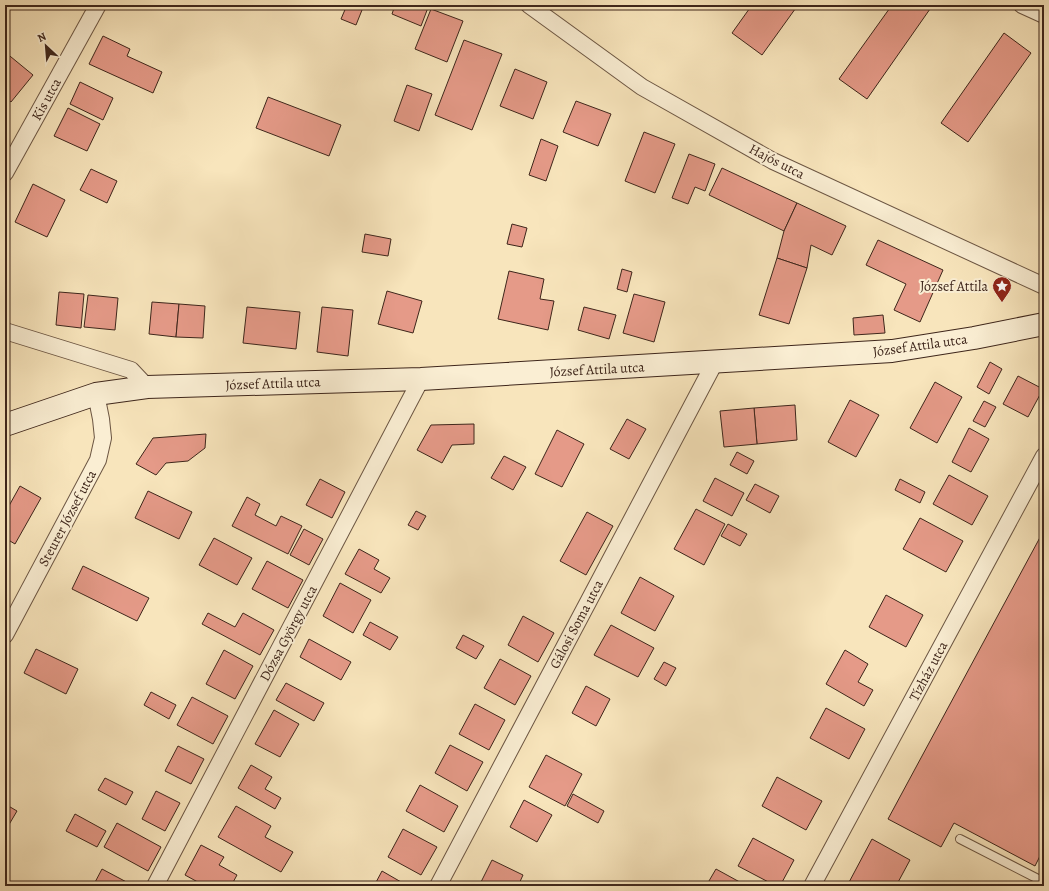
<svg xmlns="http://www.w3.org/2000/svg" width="1049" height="891" font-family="Alegreya,serif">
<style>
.building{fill:#e59a88;stroke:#3e261b}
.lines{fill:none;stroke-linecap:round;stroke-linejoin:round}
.lane-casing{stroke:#6c5643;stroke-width:10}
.street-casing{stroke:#6c5643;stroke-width:18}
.secondary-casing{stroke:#3e261b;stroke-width:24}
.lane{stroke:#faeed3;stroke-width:8}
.street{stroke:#faeed3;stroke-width:16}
.secondary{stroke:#faeed3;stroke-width:22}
.labels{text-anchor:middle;stroke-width:4;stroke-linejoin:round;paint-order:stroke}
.street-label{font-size:14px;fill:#3e261b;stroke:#faeed3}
.poi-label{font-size:14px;fill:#3e261b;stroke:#faeed3;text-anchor:end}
</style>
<rect width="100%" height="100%" fill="#f8e5bc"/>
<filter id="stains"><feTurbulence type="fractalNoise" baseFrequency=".005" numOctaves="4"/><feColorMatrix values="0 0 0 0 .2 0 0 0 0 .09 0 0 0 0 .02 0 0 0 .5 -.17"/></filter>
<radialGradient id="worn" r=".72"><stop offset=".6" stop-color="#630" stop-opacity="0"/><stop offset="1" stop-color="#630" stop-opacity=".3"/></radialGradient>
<g class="building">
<polygon points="347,5 364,5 356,25 341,19"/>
<polygon points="395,5 429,5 421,26 392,14"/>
<polygon points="752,5 798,5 762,55 732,33"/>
<polygon points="892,5 924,5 930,9 867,99 839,79"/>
<polygon points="431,9 463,21 447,62 415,49"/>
<polygon points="1004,33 1031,53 968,142 941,123"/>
<polygon points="103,36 130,49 127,56 162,72 153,93 89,64"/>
<polygon points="464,40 502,54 472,130 435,115"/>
<polygon points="5,52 33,75 11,102 5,97"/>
<polygon points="515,69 547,82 533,119 500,106"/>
<polygon points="80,82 113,98 103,120 70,104"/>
<polygon points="407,85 432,94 419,131 394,121"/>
<polygon points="268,97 341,125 329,156 256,128"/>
<polygon points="576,101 611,114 598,146 563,132"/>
<polygon points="68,108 100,124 87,151 54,136"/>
<polygon points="644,132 675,144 655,193 625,181"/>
<polygon points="541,139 558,146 546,181 529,175"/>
<polygon points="689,154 715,164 705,191 695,187 688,204 672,198"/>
<polygon points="722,168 797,203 784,231 709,195"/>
<polygon points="91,169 117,181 107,203 80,190"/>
<polygon points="33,184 65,200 47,237 15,222"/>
<polygon points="797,203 846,226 832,255 811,245 807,268 777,258 784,231"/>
<polygon points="512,224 527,228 522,247 507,244"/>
<polygon points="365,234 391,239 388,256 362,252"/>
<polygon points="878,240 943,270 920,322 894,310 906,284 866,265"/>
<polygon points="777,258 807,268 789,324 759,315"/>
<polygon points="622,269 632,272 627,292 617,289"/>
<polygon points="509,271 544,279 540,299 554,301 548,330 498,319"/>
<polygon points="387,291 422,301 413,333 378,324"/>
<polygon points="59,292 84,294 81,328 56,325"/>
<polygon points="634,294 665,302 654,342 623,333"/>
<polygon points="88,295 118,298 115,330 84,327"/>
<polygon points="152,302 179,304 176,337 149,334"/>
<polygon points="179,304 205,306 203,338 176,337"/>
<polygon points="247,307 300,312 296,349 243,343"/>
<polygon points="322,307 353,310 348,356 317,352"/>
<polygon points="584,307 616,315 609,339 578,330"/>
<polygon points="883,315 885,333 854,335 853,318"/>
<polygon points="990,362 1002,369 989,394 977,387"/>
<polygon points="1018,376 1043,389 1028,417 1003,404"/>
<polygon points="935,382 962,397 937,443 910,428"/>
<polygon points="850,400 879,415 856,457 828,442"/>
<polygon points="984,401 996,407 985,427 973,421"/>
<polygon points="795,405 797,440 757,444 754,408"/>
<polygon points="754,408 757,444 724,447 720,411"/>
<polygon points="627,419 646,429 629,459 610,449"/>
<polygon points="474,424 474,444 452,445 442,463 417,450 431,425"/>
<polygon points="969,428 989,439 971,472 952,462"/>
<polygon points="557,430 584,444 562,487 535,474"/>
<polygon points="206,434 205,448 188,461 166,463 156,475 136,464 153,438"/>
<polygon points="737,452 754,461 747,474 730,465"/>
<polygon points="504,456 526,467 513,490 491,478"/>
<polygon points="949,475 988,496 972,525 933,504"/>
<polygon points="715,478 744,493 732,516 703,501"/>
<polygon points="320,479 345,492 332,518 306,505"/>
<polygon points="900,479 925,492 920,503 895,490"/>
<polygon points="755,484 779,496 770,513 746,500"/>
<polygon points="20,486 41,498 15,544 5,538 5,513"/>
<polygon points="148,491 192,512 179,539 135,518"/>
<polygon points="247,497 260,504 255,515 276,526 281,516 302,526 288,554 232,526"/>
<polygon points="696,509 725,524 704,565 674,549"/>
<polygon points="416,511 426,516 418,530 408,525"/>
<polygon points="587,512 613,526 586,575 560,561"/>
<polygon points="920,518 963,541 946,572 903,549"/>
<polygon points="728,524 747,534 740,546 721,536"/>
<polygon points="304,529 323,539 309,565 290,555"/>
<polygon points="1044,530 1044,848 1035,866 954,823 941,847 888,819"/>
<polygon points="214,538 252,558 237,585 199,565"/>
<polygon points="359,549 379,560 374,569 390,578 381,593 345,574"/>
<polygon points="267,561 303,580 288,608 252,589"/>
<polygon points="83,566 149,598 137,621 72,589"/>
<polygon points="640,577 674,596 655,631 621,613"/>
<polygon points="340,583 371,600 353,633 323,616"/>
<polygon points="886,595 923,615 906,647 869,627"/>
<polygon points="208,613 235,627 243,613 274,630 260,655 202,624"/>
<polygon points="523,616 554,633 538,662 508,645"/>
<polygon points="370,622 398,637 390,650 363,635"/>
<polygon points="611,625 654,648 638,677 594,655"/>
<polygon points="463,635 484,646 476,659 456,648"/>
<polygon points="309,639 351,662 341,680 300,657"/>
<polygon points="36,649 78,669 66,694 24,673"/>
<polygon points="224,650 253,666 235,699 206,684"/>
<polygon points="845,650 868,664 858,682 873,690 864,706 826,684"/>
<polygon points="500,659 531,676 515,705 484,688"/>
<polygon points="664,662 676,668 666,686 654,679"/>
<polygon points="286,683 324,703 314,721 276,700"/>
<polygon points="586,686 610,699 596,726 572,713"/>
<polygon points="151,692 176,705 169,719 144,705"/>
<polygon points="192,697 228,716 213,744 177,725"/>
<polygon points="475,704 505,720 489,750 459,734"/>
<polygon points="826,708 865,729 849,759 810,738"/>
<polygon points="274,710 299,724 280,757 255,744"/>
<polygon points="450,745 483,762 467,791 435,773"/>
<polygon points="178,746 204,759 191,784 165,771"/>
<polygon points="546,755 582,774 565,806 529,787"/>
<polygon points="251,765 272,777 265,789 281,798 275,809 238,788"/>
<polygon points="777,777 822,801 806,830 762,806"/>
<polygon points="105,778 133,792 126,805 98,790"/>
<polygon points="420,785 458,806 444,832 406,811"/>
<polygon points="156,791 180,803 165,831 142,819"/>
<polygon points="573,794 604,811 598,823 567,806"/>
<polygon points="524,800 552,815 537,842 510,827"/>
<polygon points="5,804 17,811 7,828 5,829"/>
<polygon points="236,806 271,826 265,837 293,852 281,872 218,837"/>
<polygon points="75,814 106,831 97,847 66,831"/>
<polygon points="117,823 161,847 148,871 104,847"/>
<polygon points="403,829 437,847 421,875 388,857"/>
<polygon points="753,838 794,860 780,886 776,886 738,866"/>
<polygon points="872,839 910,860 896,886 847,886"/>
<polygon points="201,845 224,857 219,865 237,875 231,886 205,886 185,875"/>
<polygon points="492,860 523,875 518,886 508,883 507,886 479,886"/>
<polygon points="102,869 134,886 93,886"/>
<polygon points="716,869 747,886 706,886"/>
<polygon points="382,871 408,886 374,886"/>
</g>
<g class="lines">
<defs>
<polyline id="lane" points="960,839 1044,882"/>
<g id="street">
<polyline points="529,5 642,87 773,161 1044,286"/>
<polyline points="1022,5 1044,15"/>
<polyline points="5,173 98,5"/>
<polyline points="5,331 131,370 147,387"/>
<polyline points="5,635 98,460 103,438 101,419 96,394"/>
<polyline points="155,886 421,379"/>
<polyline points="438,886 715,362"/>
<polyline points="812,886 1044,456"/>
</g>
<polyline id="secondary" points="5,425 96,394 147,387 421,379 892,351 974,338 1044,324"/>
</defs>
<use href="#lane" class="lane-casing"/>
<use href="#street" class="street-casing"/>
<use href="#secondary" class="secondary-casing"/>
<use href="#lane" class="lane"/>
<use href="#street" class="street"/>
<use href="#secondary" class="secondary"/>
</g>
<defs>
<symbol id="sight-pin" viewBox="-11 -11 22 30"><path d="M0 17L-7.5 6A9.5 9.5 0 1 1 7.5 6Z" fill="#8f2418" stroke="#faeed3"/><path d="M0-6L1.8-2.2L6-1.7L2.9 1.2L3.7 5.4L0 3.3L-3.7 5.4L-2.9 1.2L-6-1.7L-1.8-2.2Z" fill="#fff"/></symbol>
</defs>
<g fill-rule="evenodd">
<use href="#sight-pin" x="991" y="275" width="22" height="30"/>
</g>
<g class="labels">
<g class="street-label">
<text transform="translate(46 99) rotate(-61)" y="5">Kis utca</text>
<text transform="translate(777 161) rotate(27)" y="5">Hajós utca</text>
<text transform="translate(920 345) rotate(-8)" y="5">József Attila utca</text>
<text transform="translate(597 369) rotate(-3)" y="5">József Attila utca</text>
<text transform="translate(273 383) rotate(-2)" y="5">József Attila utca</text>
<text transform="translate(67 518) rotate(-62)" y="5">Steurer József utca</text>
<text transform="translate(576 624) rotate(-62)" y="5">Gálosi Soma utca</text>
<text transform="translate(288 633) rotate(-62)" y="5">Dózsa György utca</text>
<text transform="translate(928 671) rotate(-62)" y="5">Tízház utca</text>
</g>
<g class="poi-label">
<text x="988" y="291">József Attila</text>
</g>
</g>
<rect width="1049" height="891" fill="none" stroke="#f8e5bc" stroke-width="20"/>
<rect x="6" y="6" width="1037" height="879" fill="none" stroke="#3e261b" stroke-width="2"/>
<rect x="10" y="10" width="1029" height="871" fill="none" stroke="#3e261b"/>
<g transform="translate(46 46) rotate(334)" stroke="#faeed3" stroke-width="3" paint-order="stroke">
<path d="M0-3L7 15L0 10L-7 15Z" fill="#3e261b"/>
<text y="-6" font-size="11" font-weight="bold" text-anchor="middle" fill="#3e261b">N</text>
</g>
<rect width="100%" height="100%" filter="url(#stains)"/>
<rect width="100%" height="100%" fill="url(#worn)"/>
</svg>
